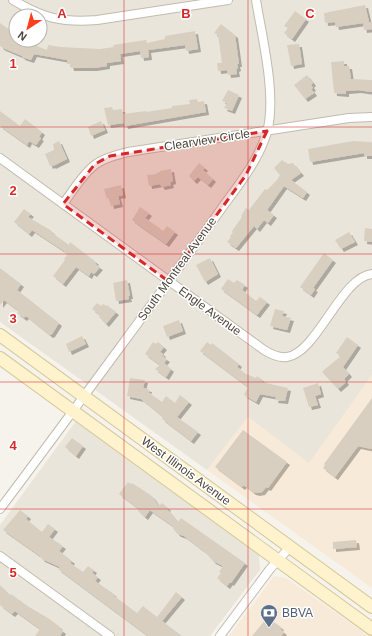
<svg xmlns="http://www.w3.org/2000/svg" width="372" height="636" font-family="Helvetica,sans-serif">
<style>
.residential{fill:#eae5da;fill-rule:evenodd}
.commercial{fill:#f7ead8}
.building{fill:#d8cfc1;filter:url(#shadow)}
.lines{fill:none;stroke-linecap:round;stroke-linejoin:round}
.minor-casing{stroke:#c2bbae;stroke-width:10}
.secondary-casing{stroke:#d6c79b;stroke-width:14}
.minor{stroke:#fff;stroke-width:8}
.secondary{stroke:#fff3cd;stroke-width:12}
.marked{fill:#d62828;fill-opacity:0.2;stroke:#d62828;stroke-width:3;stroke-dasharray:8 5;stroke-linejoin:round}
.grid{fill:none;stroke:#d62828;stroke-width:1;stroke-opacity:0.55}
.labels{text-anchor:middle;stroke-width:3;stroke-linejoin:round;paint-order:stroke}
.street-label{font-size:12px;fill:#4b4439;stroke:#fff}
.service-label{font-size:12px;fill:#4e5e75;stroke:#fff;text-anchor:start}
.grid-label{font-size:13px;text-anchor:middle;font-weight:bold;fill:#d62828;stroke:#fff;stroke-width:3;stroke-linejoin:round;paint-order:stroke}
</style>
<defs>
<filter id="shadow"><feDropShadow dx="3" dy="3" stdDeviation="0" flood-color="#0004"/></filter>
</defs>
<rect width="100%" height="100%" fill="#f6f3ec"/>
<g class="residential">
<path d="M0 0H372V375L309 464 248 417 207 470 0 322ZM16 16H40V40H16Z"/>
<polygon points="76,421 259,555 260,570 210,636 0,636 0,525"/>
</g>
<g class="commercial">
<polygon points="372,375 372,588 207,470 248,417 309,463"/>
<polygon points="274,576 286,578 369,636 229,636"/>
</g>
<g class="building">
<polygon points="365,5 369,22 372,22 372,29 364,30 363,23 336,27 335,22 325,23 324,13"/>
<polygon points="295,11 306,19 292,39 284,33 288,28 284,26"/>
<polygon points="0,23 10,30 8,32 16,37 16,40 28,40 27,42 47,50 48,45 61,47 100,49 114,47 113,45 146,40 147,43 165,39 165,36 195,31 198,49 186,51 185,45 148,50 149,57 141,58 140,51 120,54 121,61 107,63 107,66 94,68 71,68 70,64 67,64 67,60 34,54 31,60 22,57 22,56 3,48 0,46"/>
<polygon points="221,24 235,35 239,64 237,64 238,68 236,69 237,74 228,75 227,70 218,71 217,63 222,63 218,35 214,33"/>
<polygon points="299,44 302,64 291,66 287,45"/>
<polygon points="344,61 344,66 349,66 351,79 372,80 372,92 358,90 346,91 346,94 334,93 331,62"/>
<polygon points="307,75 313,83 311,85 313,88 311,89 314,93 305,99 294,85"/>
<polygon points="228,90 239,95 232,111 224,108 227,103 222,101"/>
<polygon points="197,99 198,102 204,101 206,112 125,126 124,123 108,125 104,108 112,107 113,110 122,109 123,114 146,111 146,112 172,108 172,106 190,104 189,100"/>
<polygon points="0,111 20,126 25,119 42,132 39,137 41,138 36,145 29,141 27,145 0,126"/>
<polygon points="101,121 105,130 91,136 88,127"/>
<polygon points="59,141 67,159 53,166 52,165 50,166 45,154 54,150 53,144"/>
<polygon points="353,141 371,142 372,143 372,156 364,156 364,153 310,162 308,149"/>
<polygon points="282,160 288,164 293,163 301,173 291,180 307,192 303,198 284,186 267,210 274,215 268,223 264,220 257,229 254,226 236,248 227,242 231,237 230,236 233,232 232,231 242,217 241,216 246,208 249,210 265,189 267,190 277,180 280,175 274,168"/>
<polygon points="199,163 205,168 203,170 213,179 208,185 198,177 194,181 189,176"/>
<polygon points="171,169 173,181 170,182 171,185 162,187 160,184 149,186 147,175 157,174 156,173 160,172 160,171"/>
<polygon points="121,185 123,195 118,196 120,204 111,206 109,198 107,199 104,189"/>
<polygon points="140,207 149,213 145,218 158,227 163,231 167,226 175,232 166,244 132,220"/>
<polygon points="24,209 31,214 28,217 52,231 51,232 69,245 70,242 96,262 95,264 100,267 94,274 91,272 89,276 76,267 63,284 53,276 65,260 64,259 67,255 64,251 32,230 29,234 14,222"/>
<polygon points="365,228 372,229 372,242 364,241"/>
<polygon points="349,232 355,242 341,249 335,240"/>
<polygon points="324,253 333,260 313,288 315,289 311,295 300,287"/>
<polygon points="210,258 218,274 205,282 196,265"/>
<polygon points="0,268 21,284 17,290 59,323 52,334 50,335 26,316 24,318 17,313 19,311 4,300 0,305"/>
<polygon points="228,279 234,283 237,280 245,285 242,290 256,301 260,297 267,302 257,315 221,289"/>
<polygon points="127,280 130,296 128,296 129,299 116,301 113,283"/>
<polygon points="97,303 101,306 103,304 107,306 107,305 116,312 106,324 99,317 100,315 92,309"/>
<polygon points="275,309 284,311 282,316 291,318 287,330 270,326"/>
<polygon points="179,320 183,331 167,337 163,326"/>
<polygon points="82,336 86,344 69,352 66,344"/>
<polygon points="347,337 358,345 343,367 349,374 344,379 346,382 338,389 322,372 325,369 341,356 336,353"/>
<polygon points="153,342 156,344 158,342 164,347 160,352 163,354 162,356 167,359 164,363 171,369 166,377 155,369 160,365 145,354"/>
<polygon points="207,342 211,345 212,343 239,364 237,367 246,374 256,378 257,376 263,380 262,382 288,388 285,401 275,400 276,397 260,394 256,402 244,395 248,387 200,351"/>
<polygon points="130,378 145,380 143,388 149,389 148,392 162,402 166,396 175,403 180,395 189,402 177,417 198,432 191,441 162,419 163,417 141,399 127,396"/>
<polygon points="318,383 321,394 315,396 318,405 309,407 303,388"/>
<polygon points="372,398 372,449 358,446 335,477 323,468 325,465 324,464"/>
<polygon points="243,430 287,462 268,488 266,487 262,492 257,493 253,492 244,485 242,487 215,467"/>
<polygon points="72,438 83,446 76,456 65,447"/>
<polygon points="128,482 131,484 132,483 152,496 159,506 162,503 168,508 167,509 178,522 181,518 245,563 231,583 230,582 227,586 217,578 221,573 219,572 223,566 213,561 205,552 184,536 178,534 173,529 174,527 150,510 145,517 138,511 139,509 119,494"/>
<polygon points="20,510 28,516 26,519 42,532 48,524 55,529 49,537 63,546 59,551 72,561 70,563 83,572 88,566 94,570 92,573 98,577 95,581 114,594 113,595 137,613 143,606 157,617 176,592 182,597 162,621 182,636 148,636 58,569 60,567 42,559 40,556 3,530"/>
<polygon points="356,540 357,547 333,549 333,542"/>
<polygon points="0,585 10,595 11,594 29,607 48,618 60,627 59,628 63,631 60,636 35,636 40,629 15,611 12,614 0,605"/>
<polygon points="266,619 269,622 271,620 281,627 280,629 284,632 281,636 252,636"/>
</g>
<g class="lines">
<defs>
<g id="minor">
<path d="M13 0C43 18 62 23 97 20L228 0"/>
<path d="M0 158 264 350C271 354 278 358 287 357 317 353 341 277 372 274"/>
<path d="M63 204C72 192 84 172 96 164 106 157 117 155 128 152L349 118 372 117"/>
<path d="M0 509C61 428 120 347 180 266 195 245 210 225 224 205 241 182 259 159 267 132 277 96 262 37 256 0"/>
<polyline points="0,556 110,636"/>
<polyline points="220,636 270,569 290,547"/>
</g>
<g id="secondary">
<polyline points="0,335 372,607"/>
<polyline points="0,358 372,629"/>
</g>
</defs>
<use href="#minor" class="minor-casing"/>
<use href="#secondary" class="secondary-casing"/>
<use href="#minor" class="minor"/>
<use href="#secondary" class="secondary"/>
</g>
<path class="marked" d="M267 131 246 175 168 281 63 204 95 164 110 156Z"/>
<path class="grid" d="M124 0V636M248 0V636M0 127H372M0 254H372M0 382H372M0 509H372"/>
<defs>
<symbol id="bank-pin" viewBox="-11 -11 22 30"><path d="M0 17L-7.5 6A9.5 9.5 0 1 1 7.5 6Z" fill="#5c6f8a" stroke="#fff"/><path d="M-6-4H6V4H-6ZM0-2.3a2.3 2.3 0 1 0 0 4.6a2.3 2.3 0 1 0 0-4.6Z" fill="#fff"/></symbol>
</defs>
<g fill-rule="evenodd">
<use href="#bank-pin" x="259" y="603" width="20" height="27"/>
</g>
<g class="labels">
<g class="street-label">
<text transform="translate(207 140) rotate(-9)" y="4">Clearview Circle</text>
<text transform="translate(177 269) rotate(-54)" y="4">South Montreal Avenue</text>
<text transform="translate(210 311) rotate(36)" y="4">Engle Avenue</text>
<text transform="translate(186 471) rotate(36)" y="4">West Illinois Avenue</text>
</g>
<g class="service-label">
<text x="282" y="617">BBVA</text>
</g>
</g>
<g class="grid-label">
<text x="62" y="18">A</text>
<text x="186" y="18">B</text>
<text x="310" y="18">C</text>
<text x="13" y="68">1</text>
<text x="13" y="195">2</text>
<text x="13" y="323">3</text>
<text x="13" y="450">4</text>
<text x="13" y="577">5</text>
</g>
<g transform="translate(28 28) rotate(216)"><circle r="19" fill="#ffffff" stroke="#b7b4b0"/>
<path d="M0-3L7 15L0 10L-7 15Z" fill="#fc3f1d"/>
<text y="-6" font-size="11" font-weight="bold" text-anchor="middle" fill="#4b4439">N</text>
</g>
</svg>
